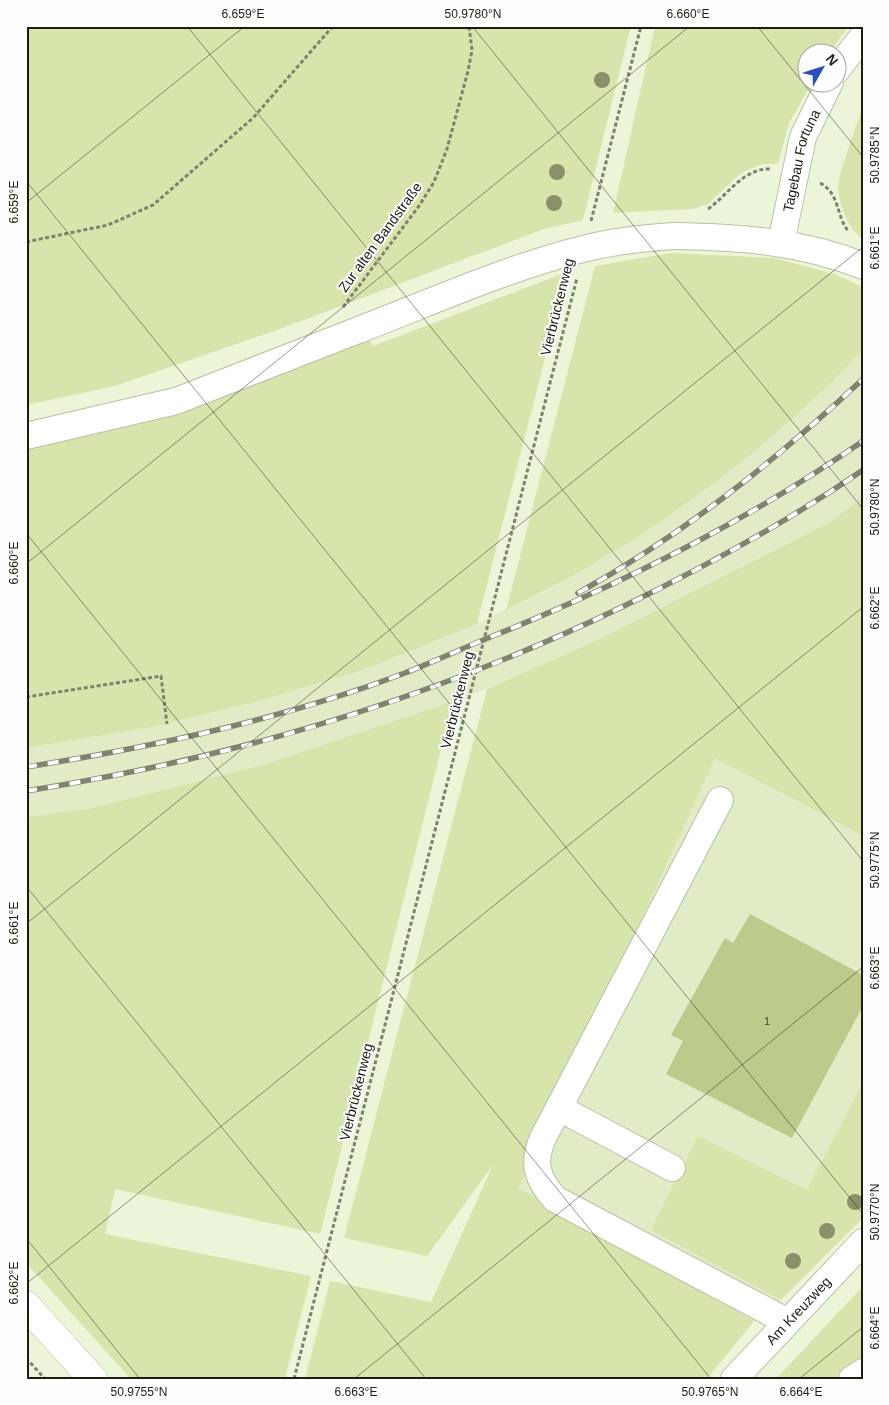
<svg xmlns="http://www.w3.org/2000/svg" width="889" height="1405" font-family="Helvetica,sans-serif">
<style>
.built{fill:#e1ebc6}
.green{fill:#d7e5ad}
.building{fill:#bccb8c}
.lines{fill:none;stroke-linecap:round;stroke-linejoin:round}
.minor-casing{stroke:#b9c0a4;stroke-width:28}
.major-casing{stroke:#b9c0a4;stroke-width:29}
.path{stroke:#7c826e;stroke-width:3;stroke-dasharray:4 2.5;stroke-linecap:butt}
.minor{stroke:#fff;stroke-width:26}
.major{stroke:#fff;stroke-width:28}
.rail-casing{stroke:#7e8470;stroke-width:5.5}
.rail{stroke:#fefefe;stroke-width:4;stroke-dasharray:11;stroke-linecap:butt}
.minor-bridge-casing{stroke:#b9c0a4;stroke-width:28;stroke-linecap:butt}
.minor-bridge{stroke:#fff;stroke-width:26}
.tree{fill:#88916a}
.ticks{fill:none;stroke:#1a1d12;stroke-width:1;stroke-opacity:0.45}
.labels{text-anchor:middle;stroke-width:4;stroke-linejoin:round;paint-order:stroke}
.number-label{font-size:11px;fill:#424830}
.street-label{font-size:14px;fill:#1a1d12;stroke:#fefefe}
.neatline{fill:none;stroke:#1a1d12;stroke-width:2}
.ticks-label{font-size:12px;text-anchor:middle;fill:#1a1d12}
</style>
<rect width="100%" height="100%" fill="#edf5d8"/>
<g class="built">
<polygon points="863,349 863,497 830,522 604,637 487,689 263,765 88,809 26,817 26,748 147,728 248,704 360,671 472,626 543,593 654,526 749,454 812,399"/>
<polygon points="715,758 863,836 863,1081 807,1190 698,1136 652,1230 781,1300 754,1321 519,1188"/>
</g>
<g class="green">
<polygon points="26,26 631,26 583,220 544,229 280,329 115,386 26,405"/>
<polygon points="655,26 849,26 830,52 806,52 806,82 812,83 789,123 778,164 762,164 741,173 708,204 693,209 613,213"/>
<path d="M863 105V238C848 231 839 204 838 187 838 174 858 121 863 105Z"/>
<path d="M671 253 775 258 837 275 863 287V349C764 455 637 548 506 610L595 266Z"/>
<polygon points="567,272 477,624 360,671 248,704 147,728 26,748 26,440 171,414 370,340 373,346"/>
<polygon points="863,497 863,836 715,758 519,1188 754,1321 707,1379 305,1379 330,1281 431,1302 493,1165 427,1256 344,1238 487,689 604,637 830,522"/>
<polygon points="453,701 320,1234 115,1189 105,1234 311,1276 285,1379 131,1379 26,1263 26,817 88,809 263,765"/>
<polygon points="863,1081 863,1218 781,1300 651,1230 698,1136 807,1190"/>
<polygon points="863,1286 863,1379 776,1379"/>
</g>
<polygon class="building" points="750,914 863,975 863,1006 792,1138 666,1074 683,1041 671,1035 725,938 733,943"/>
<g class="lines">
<defs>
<g id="minor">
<polyline points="836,71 863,36"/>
<path d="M674 236C738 237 802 241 863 266"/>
<path id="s1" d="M781 243 803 137 830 82"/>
<polyline points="26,436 176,401 361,329"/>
<path d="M720 800 543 1138C532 1163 537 1179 555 1199L786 1321"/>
<polyline points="559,1108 672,1168"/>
<path id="s2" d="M734 1379 863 1242"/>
<polyline points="852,1379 863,1372"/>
</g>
<polyline id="major" points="26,1305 93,1379"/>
</defs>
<use href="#minor" class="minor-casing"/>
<use href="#major" class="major-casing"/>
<g class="path">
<path d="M820 183C840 193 836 217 849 232"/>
<path d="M708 209C727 196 743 168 770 169"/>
<polyline points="591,221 641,26"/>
<polyline points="26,242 108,225 153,205 253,118 333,26"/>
<polyline points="343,307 419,206 434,182 447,149 468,71 472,50 469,26"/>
<polyline points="26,697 161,676 167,724"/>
<polyline points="26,1358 45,1379"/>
<polyline points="294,1379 577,278"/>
</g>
<use href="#minor" class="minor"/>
<use href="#major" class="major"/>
<defs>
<g id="rail">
<path d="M578 593C683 535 775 461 863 379"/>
<path d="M26 767C154 747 284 719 405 673 436 661 467 646 498 634 626 582 749 520 863 441"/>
<path d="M26 791C236 758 431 699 622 607 705 567 787 522 863 470"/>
</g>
</defs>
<use href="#rail" class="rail-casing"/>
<use href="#rail" class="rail"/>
<defs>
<path id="minor-bridge" d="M361 329C434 301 507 268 583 249 613 241 643 238 674 236"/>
</defs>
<use href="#minor-bridge" class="minor-bridge-casing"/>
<use href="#minor-bridge" class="minor-bridge"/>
</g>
<g class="tree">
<circle cx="602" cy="80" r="8"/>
<circle cx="557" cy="172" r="8"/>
<circle cx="554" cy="203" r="8"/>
<circle cx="855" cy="1202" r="8"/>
<circle cx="827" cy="1231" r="8"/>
<circle cx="793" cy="1261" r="8"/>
</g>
<path class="ticks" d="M187 26 863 861M472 26 863 509M757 26 863 157M26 181 863 1214M26 203 245 26M26 533 711 1379M26 564 690 26M26 886 426 1379M26 924 863 247M26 1238 140 1379M26 1284 863 607M354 1379 863 967M799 1379 863 1327"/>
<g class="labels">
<g class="number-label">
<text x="767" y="1025">1</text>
</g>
<g class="street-label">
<text dy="5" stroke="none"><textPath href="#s1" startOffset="85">Tagebau Fortuna</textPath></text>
<text transform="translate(380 237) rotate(-54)" y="5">Zur alten Bandstraße</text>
<text transform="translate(557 307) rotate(-76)" y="5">Vierbrückenweg</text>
<text transform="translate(457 700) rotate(-76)" y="5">Vierbrückenweg</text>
<text transform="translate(356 1092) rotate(-76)" y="5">Vierbrückenweg</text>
<text dy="5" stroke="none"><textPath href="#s2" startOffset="94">Am Kreuzweg</textPath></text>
</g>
</g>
<rect width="889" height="1405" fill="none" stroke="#fefefe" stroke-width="55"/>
<g transform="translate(822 68) rotate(51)"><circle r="24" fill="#fefefe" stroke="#a3a4a0"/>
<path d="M0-4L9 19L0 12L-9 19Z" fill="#2a4ebd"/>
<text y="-8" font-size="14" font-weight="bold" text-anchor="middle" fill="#1a1d12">N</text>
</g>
<rect x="28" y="28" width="834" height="1350" class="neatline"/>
<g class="ticks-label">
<text x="243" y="18">6.659°E</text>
<text x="473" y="18">50.9780°N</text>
<text x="688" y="18">6.660°E</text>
<text transform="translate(875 155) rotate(-90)" y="4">50.9785°N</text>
<text transform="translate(14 202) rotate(-90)" y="4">6.659°E</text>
<text transform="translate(875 248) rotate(-90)" y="4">6.661°E</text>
<text transform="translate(875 507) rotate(-90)" y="4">50.9780°N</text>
<text transform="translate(14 563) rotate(-90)" y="4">6.660°E</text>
<text transform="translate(875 608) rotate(-90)" y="4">6.662°E</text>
<text transform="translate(875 860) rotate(-90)" y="4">50.9775°N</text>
<text transform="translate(14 923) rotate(-90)" y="4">6.661°E</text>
<text transform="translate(875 968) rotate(-90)" y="4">6.663°E</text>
<text transform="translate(875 1212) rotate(-90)" y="4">50.9770°N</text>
<text transform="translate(14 1283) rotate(-90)" y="4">6.662°E</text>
<text transform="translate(875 1328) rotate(-90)" y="4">6.664°E</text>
<text x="139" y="1396">50.9755°N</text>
<text x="356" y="1396">6.663°E</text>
<text x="710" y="1396">50.9765°N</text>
<text x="801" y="1396">6.664°E</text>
</g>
</svg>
